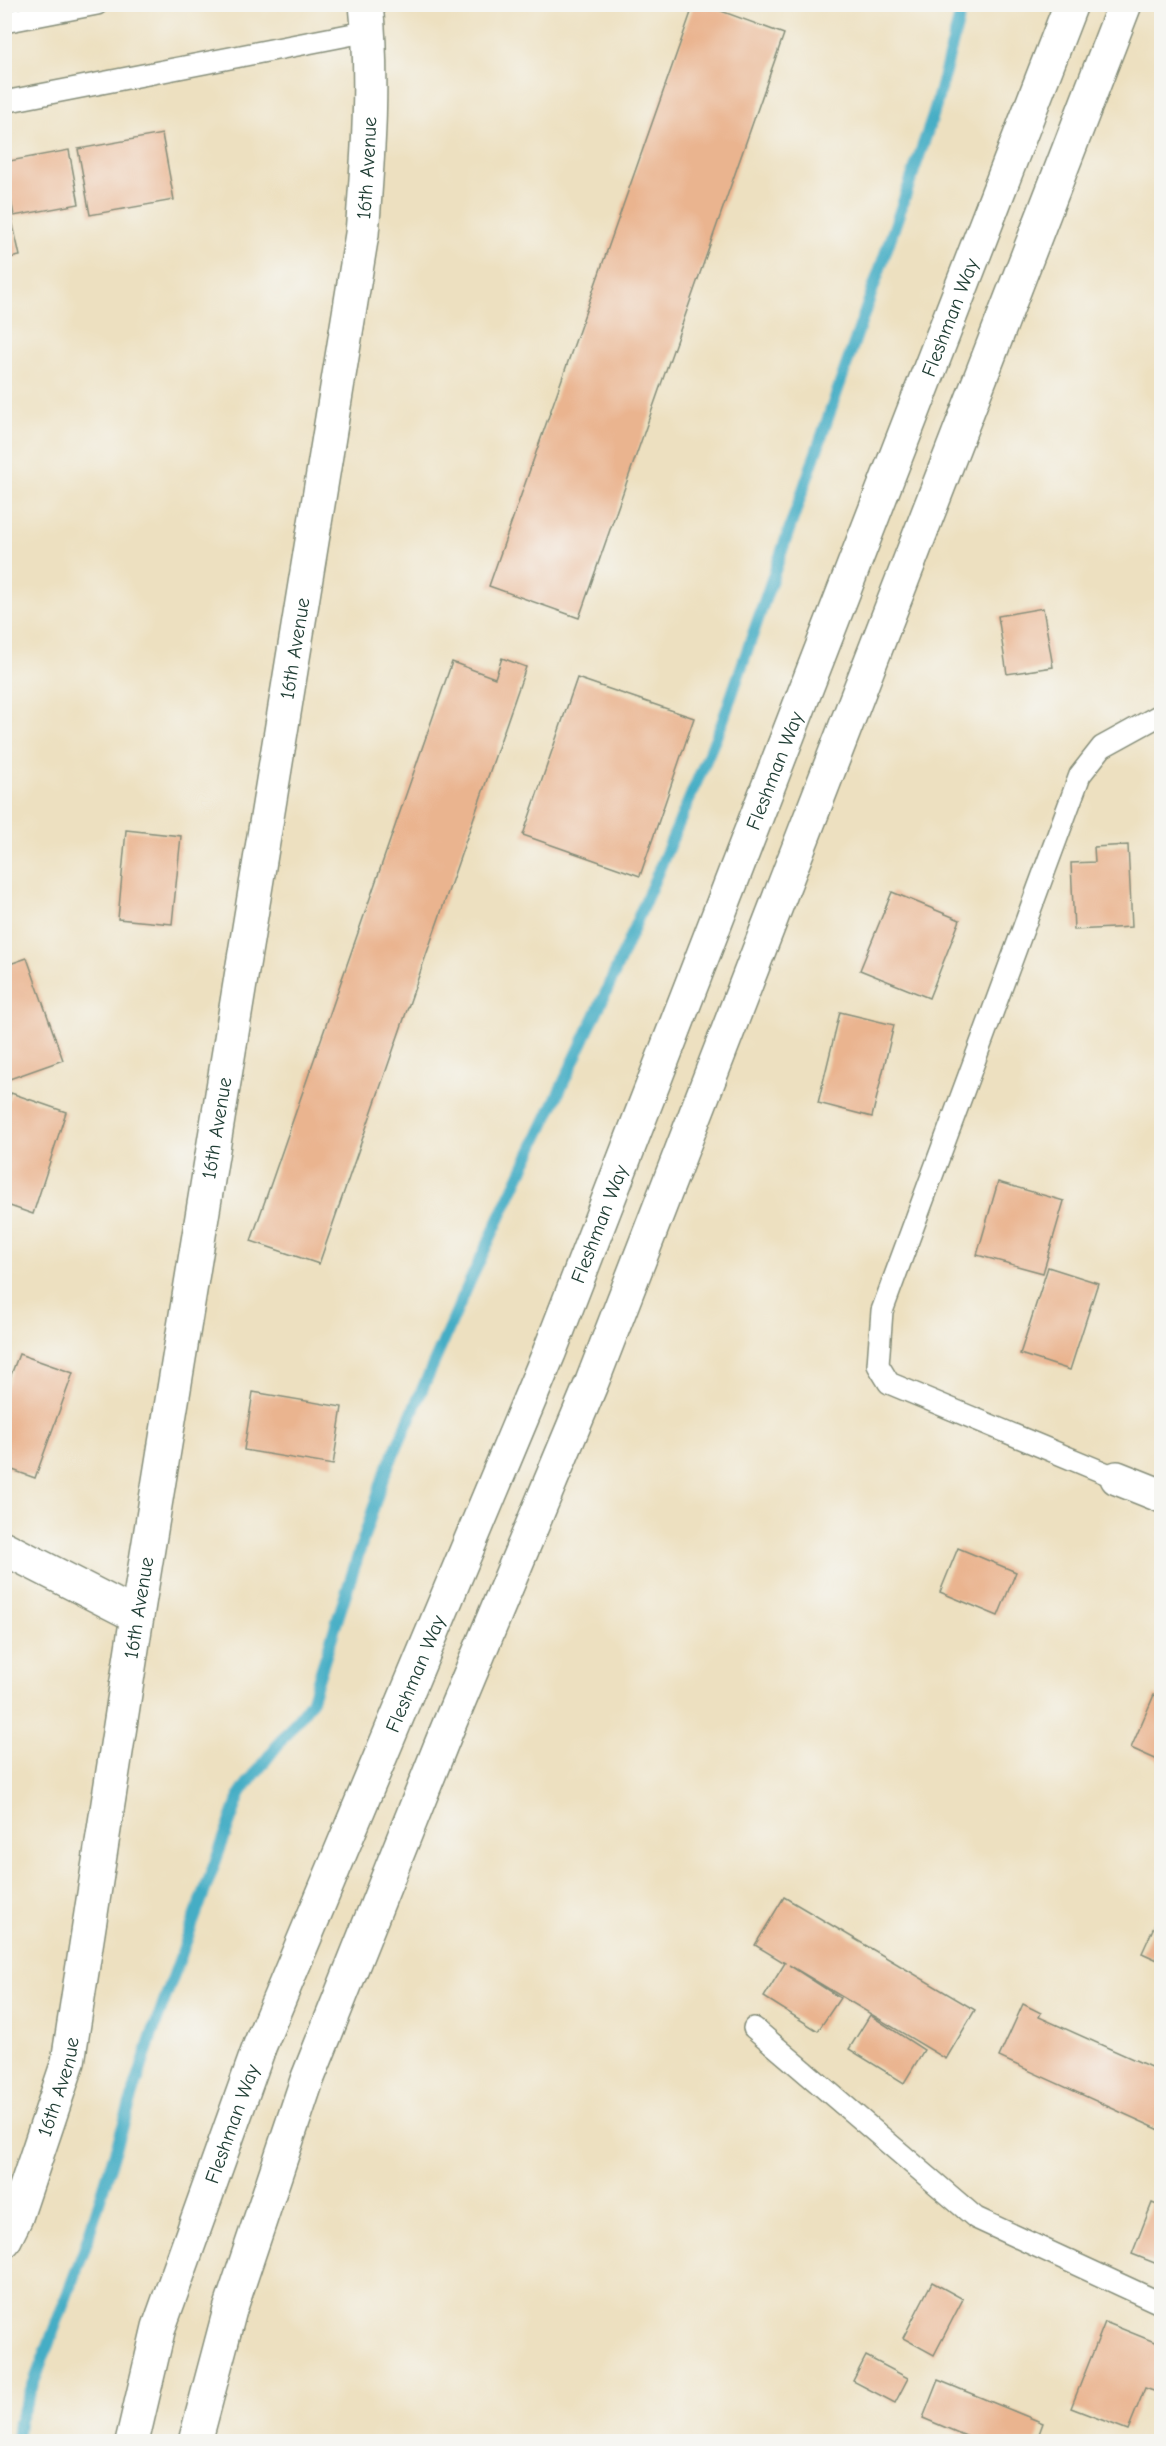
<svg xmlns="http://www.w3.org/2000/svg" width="1166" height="2446" font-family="'Comic Neue',sans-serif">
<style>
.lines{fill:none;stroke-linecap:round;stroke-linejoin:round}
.stream{stroke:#45adc5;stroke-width:12}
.building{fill:#eab48f}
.service-casing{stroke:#868e7a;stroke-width:24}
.minor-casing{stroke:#868e7a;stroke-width:36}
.tertiary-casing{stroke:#868e7a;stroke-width:36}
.primary-casing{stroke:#868e7a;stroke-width:36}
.service{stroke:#fff;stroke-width:21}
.minor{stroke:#fff;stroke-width:33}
.tertiary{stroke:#fff;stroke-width:33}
.primary{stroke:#fff;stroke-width:33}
.labels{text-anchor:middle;stroke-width:4.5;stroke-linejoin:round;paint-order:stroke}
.street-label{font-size:20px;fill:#1f3d34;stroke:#f6f6f2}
</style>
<rect width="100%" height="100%" fill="#f6f6f2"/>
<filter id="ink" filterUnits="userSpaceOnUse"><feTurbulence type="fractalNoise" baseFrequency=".0167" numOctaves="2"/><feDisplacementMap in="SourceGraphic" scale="12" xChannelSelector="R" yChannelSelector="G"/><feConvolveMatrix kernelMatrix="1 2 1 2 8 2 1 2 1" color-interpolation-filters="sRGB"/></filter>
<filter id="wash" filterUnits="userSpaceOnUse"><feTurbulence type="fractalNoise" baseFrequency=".008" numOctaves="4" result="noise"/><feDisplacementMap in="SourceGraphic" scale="24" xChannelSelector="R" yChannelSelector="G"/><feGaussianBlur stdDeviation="1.35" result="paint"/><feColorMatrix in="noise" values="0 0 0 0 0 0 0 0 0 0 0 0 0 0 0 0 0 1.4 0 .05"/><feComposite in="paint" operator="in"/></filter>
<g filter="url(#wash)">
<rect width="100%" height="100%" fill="#ede0c0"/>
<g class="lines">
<polyline class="stream" points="17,2442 19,2422 84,2250 151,2037 241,1792 311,1702 383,1478 470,1281 608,988 722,723 933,116 963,4"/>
</g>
<g id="blocks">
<g class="building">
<polygon points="694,4 702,4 784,34 579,618 489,586"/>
<polygon points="162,134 174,200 90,215 78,149"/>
<polygon points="69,150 79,204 14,216 4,162"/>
<polygon points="4,184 20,256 4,259"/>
<polygon points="1043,608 1053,667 1007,674 998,616"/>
<polygon points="502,658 526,667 319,1264 251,1241 452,662 495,678"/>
<polygon points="577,678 694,718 640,876 523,835"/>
<polygon points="126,830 181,836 172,924 118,919"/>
<polygon points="1128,845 1132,927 1074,930 1071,863 1095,862 1094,847"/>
<polygon points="892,892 960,920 929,998 860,970"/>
<polygon points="27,958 63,1060 4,1081 4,966"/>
<polygon points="840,1012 894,1025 872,1117 818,1103"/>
<polygon points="11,1093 66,1112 33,1214 4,1204 4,1115"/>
<polygon points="998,1182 1064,1201 1043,1273 977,1255"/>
<polygon points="1048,1267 1098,1283 1070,1370 1020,1354"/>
<polygon points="19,1354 73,1373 35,1478 4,1467 4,1393"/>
<polygon points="253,1392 342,1407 333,1465 244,1450"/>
<polygon points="958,1548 1016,1572 998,1616 940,1592"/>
<polygon points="1154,1695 1162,1698 1162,1762 1131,1748"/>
<polygon points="784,1897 975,2010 946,2059 789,1965 840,1998 818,2031 764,1997 785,1963 755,1945"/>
<polygon points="1162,1909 1162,1962 1142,1953"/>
<polygon points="1023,2004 1041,2013 1039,2017 1162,2072 1162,2131 999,2057"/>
<polygon points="870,2015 924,2050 904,2083 849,2049"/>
<polygon points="1152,2203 1162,2207 1162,2266 1132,2254"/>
<polygon points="932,2282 963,2299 934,2355 903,2338"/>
<polygon points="1105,2322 1162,2345 1162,2394 1145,2388 1128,2430 1071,2408"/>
<polygon points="866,2356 908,2378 895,2403 853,2381"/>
<polygon points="938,2380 1043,2423 1036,2442 980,2442 923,2418"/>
</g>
</g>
</g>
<g filter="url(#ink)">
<use href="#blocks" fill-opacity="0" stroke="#868e7a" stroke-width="1.5"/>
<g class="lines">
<defs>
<g id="service">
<polyline points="4,22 97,4"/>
<polyline points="4,102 369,31"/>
<polyline points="1117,1478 889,1383 878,1365 882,1311 1080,775 1102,747 1162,714"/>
<polyline points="754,2028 976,2218 1162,2304"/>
</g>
<g id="minor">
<polyline points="1117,1478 1162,1496"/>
<polyline points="4,1548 137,1616"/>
</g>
<g id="tertiary">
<path id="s1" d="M4 2241 16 2217 68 2062 137 1616 362 234C368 157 374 81 366 4"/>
</g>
<g id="primary">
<path id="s2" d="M132 2442 159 2327 260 2045 549 1353 1071 4"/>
<polyline points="195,2442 230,2310 307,2080 446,1732 592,1382 1125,4"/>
</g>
</defs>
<use href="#service" class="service-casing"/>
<use href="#minor" class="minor-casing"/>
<use href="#tertiary" class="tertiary-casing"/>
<use href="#primary" class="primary-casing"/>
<use href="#service" class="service"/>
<use href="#minor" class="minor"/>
<use href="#tertiary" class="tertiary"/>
<use href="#primary" class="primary"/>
</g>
</g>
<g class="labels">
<g class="street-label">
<text dy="7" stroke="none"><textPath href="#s1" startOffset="2108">16th Avenue</textPath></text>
<text dy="7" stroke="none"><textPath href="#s2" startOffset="2278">Fleshman Way</textPath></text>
<text dy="7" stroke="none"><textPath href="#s1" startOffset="1622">16th Avenue</textPath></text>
<text dy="7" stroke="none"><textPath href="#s2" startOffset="1792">Fleshman Way</textPath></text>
<text dy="7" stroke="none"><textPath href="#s1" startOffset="1136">16th Avenue</textPath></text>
<text dy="7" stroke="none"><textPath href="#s2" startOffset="1306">Fleshman Way</textPath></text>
<text dy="7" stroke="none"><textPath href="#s1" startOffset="650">16th Avenue</textPath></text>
<text dy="7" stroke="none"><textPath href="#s2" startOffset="820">Fleshman Way</textPath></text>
<text dy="7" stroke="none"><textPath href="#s1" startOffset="164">16th Avenue</textPath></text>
<text dy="7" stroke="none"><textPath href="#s2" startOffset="334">Fleshman Way</textPath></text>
</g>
</g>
<rect width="1166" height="2446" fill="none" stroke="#f6f6f2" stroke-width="24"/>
</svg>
